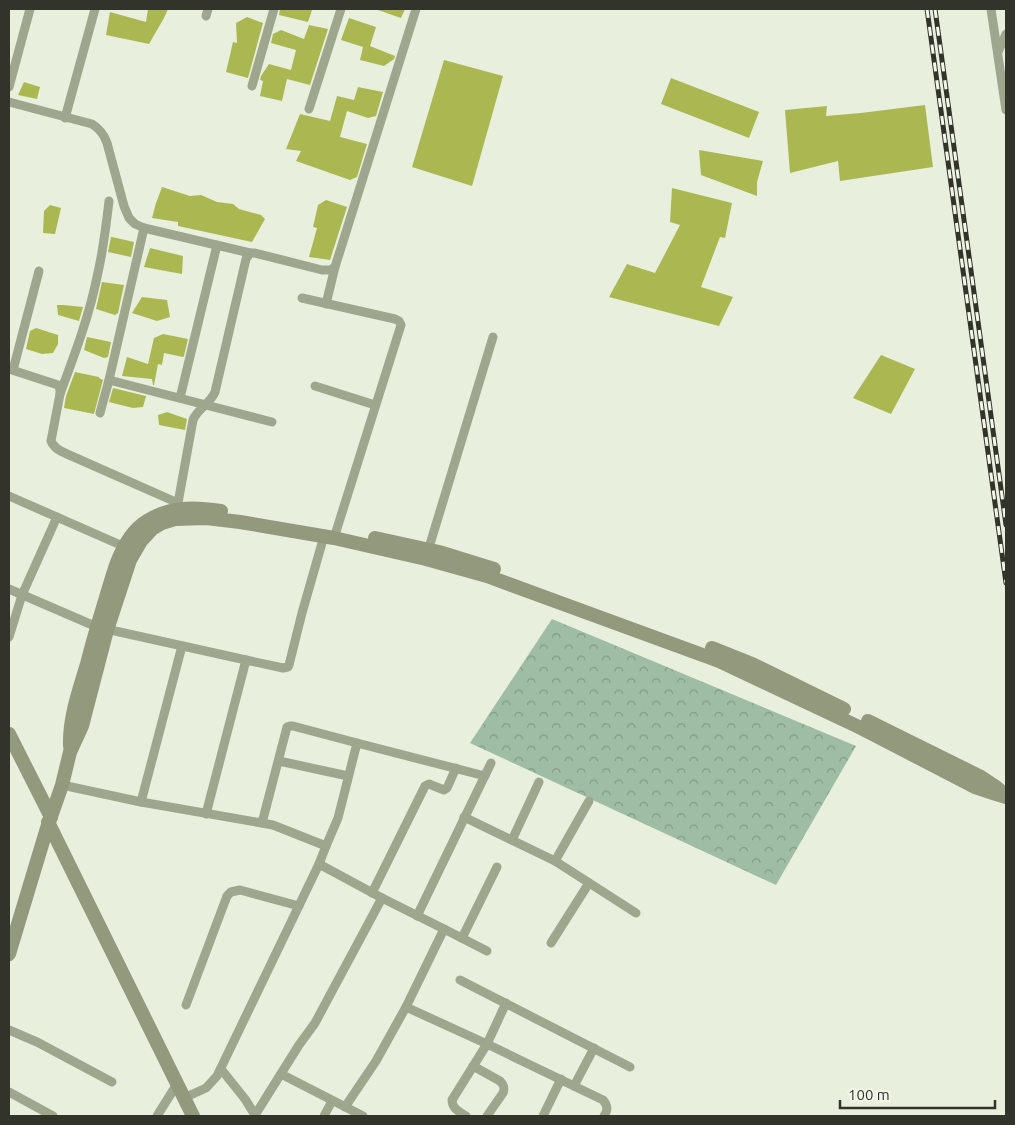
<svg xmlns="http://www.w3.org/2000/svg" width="1015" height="1125" font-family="Ubuntu,sans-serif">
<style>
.park{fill:url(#park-crowns)}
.building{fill:#abb852}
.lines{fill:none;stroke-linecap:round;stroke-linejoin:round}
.street{stroke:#9ea68e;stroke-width:9}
.secondary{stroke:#92997c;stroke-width:14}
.rail-casing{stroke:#323429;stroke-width:5}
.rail{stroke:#f1f7e9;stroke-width:3;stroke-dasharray:9;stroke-linecap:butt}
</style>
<defs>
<pattern id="park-crowns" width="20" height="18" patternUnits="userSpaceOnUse" patternTransform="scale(1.25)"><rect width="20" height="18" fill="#9fbda5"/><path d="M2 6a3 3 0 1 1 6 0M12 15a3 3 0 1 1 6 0" fill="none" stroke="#829a86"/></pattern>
</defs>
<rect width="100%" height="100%" fill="#e8efdd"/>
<polygon class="park" points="552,619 856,746 776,885 470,743"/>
<g class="building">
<polygon points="148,9 168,9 164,18 149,44 106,35 110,12 146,22"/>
<polygon points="280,9 307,9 312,10 308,22 279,15"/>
<polygon points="378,9 405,9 401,18 378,10"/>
<polygon points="247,17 263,23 248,78 226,72 233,42 237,43 236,23"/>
<polygon points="349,18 376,27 370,46 395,56 394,59 384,66 360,60 363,47 341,40"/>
<polygon points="309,25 328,29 310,85 287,79 282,101 260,96 263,81 260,80 261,76 269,64 291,70 296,50 271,43 273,34 281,30 304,39"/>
<polygon points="444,60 503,76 472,186 412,167"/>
<polygon points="671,78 759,112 749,138 661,104"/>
<polygon points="24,82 40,87 37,99 18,95"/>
<polygon points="358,87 383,92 376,116 368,118 347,111 340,137 367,144 357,177 350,180 296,161 301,151 286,149 300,114 330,121 337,96 354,100"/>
<polygon points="925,105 933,167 840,181 838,161 790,173 785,110 827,106 826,116 861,113"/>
<polygon points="699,150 763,161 757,182 757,196 701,175"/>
<polygon points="162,187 190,196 201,195 217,202 233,204 239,209 261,215 265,219 252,242 178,226 178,222 152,218 156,203"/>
<polygon points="672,188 732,203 725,238 720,237 701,287 733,297 719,326 609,297 627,264 655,273 680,225 670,222"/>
<polygon points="326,200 347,207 330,260 309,257 317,228 313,227 318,205"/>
<polygon points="50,205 61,208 55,234 43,233 44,211"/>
<polygon points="111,237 112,237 134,242 131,257 108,252"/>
<polygon points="150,248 183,256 182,274 144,267"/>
<polygon points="102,282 124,285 118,313 115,315 96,309"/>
<polygon points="142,297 167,300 170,317 157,321 132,313"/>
<polygon points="57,305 63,305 83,307 79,321 58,315"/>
<polygon points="36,328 58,335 58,344 53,353 42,354 26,349 30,331"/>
<polygon points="163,334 188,339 184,356 183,357 164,353 162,365 158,364 154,385 153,385 152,379 122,376 127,357 148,364 154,338"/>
<polygon points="87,337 111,342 108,357 104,358 84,350"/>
<polygon points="881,355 915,369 891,414 853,398"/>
<polygon points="75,372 99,377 99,378 103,380 94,414 64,408 66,396"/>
<polygon points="113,388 146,396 143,407 133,408 109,402"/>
<polygon points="167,412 187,419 185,430 159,425 158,415"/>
</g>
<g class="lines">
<g class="street">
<polyline points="991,9 1006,110"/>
<polyline points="206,16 208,9"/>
<polyline points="998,52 1006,34"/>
<polyline points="252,86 274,9"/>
<polyline points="9,87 30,9"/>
<path d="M9 102 92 124C100 129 104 134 107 143L124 206 129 218 135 224 144 228 250 253"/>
<polyline points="309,109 341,9"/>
<polyline points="65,118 95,9"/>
<polyline points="144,228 109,380 272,422"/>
<polyline points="302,298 395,319 399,321 401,325 334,538"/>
<polyline points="326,304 335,267"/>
<path d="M9 369 58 385 60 389V394L51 441C54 448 60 451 67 454L178 503"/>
<polyline points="13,370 39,271"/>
<polyline points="315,386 375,405"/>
<path d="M60 394C74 356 89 317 97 277 103 252 106 227 109 201"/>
<polyline points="180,398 217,245"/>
<polyline points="100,413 109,380"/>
<polyline points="9,496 125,547"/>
<path d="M176 514 193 420C198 408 210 404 215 392L246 259 250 253H255L322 270H330L335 267 416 9"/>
<polyline points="427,554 493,337"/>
<polyline points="9,589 97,627 246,660"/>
<polyline points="9,637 22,595 57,517"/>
<polyline points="357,743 485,776"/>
<polyline points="279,761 348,776"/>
<polyline points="62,785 141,802 273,825 326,846 319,864 217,1076 206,1088 184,1098"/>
<polyline points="141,802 182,646"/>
<polyline points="206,814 246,660 283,668 288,667 289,665 302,613 324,536"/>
<polyline points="464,817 555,861 636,913"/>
<polyline points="262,823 287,727 290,726 293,726 357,743 338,818 326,846"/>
<polyline points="512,840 539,782"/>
<polyline points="555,861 589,801"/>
<polyline points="319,864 382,898 444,929 487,951"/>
<polyline points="372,893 425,786 429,784 444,790 447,788 456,768"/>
<polyline points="417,916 491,763"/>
<polyline points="462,938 497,867"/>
<polyline points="551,943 589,883"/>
<polyline points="460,980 630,1067"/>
<polyline points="186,1005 227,896 231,892 240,890 299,906"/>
<path d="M406 1007 487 1044 603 1100C608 1106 608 1110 604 1116"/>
<polyline points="9,1030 37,1042 112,1082"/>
<path d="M473 1066 500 1081C504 1085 505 1088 503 1093L487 1116"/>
<polyline points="221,1069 245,1099 255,1115"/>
<polyline points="281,1074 363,1116"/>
<polyline points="574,1086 594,1048"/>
<polyline points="9,1092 53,1116"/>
<polyline points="345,1107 376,1061 406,1007 444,929"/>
<polyline points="157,1116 177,1084"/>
<polyline points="256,1116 255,1115 299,1045 315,1023 382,898"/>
<polyline points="324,1116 332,1101"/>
<path d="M466 1116C460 1112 452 1109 452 1100L487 1044 506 1003"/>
<polyline points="543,1116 561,1079"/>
</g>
<g class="secondary">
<polyline points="375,538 439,552 494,569"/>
<polyline points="712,648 752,664 844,709"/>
<polyline points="868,721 981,777 996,787 1005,795"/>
<polyline points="9,734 51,817"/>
<path d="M70 746C69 718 79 691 87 664 93 640 100 617 107 594 110 584 113 574 116 565 122 549 132 530 147 521 171 506 194 507 221 511"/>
<polyline points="48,822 193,1116"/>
<polyline points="9,954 47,828 62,785 70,752 82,726 107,630 130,560 141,541 152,529 162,523 175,519 206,518 240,522 334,538 426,559 487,576 719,661 861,728 975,787 993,793 1006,797"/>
</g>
<defs>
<g id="rail">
<polyline points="927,9 1006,583"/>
<polyline points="935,9 1006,525"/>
</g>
</defs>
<use href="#rail" class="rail-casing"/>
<use href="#rail" class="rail"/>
</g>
<rect width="1015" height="1125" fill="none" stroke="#323429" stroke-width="20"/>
<path d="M840 1100v8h155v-8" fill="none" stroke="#323429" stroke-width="2.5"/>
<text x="848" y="1100" font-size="15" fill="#323429" stroke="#f1f7e9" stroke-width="4" paint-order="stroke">100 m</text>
</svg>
